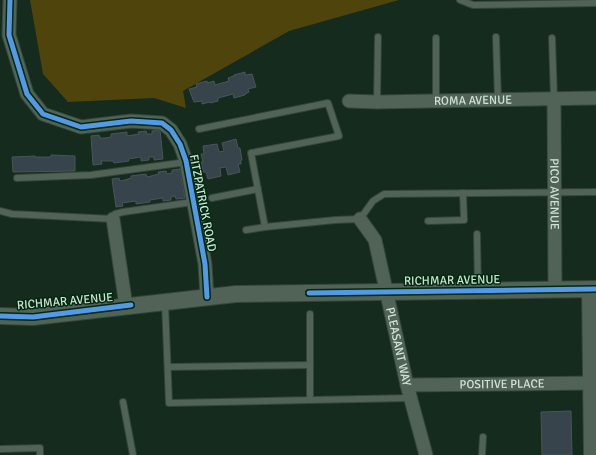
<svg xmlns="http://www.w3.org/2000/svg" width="596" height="455" font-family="Signika,sans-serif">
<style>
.green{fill:#50440d}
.building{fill:#37444c;stroke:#495557}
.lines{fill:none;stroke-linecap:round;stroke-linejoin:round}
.service-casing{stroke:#354539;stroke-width:8}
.minor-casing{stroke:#354539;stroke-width:15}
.tertiary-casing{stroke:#354539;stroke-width:18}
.service{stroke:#516257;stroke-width:6}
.minor{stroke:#516257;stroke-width:13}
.tertiary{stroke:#516257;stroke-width:16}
.cycleway-casing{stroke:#022911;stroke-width:8}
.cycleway{stroke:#5399e6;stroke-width:5}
.labels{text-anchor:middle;stroke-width:3;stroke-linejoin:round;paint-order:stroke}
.street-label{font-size:12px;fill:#cfe3d3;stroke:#022911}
</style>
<rect width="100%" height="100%" fill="#152b1d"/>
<polygon class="green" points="30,0 399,0 289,31 183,91 186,108 154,98 68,102 43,74"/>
<g class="building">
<polygon points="245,72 245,75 252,74 256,87 248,89 249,92 245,94 245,95 234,98 233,94 218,98 218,101 210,103 210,102 202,104 202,101 194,102 189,89 197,87 196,84 207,81 207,83 214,81 215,85 229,81 228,78 234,76 234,75"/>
<polygon points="160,130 163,159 154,160 154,157 149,157 149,160 141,161 141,157 128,159 129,161 114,163 113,161 101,161 102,164 93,165 91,136 99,135 100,138 105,138 111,137 111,134 127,132 127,136 139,134 138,132 146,131 147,134 152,134 152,131"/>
<polygon points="236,139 238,148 240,148 242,160 241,160 241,164 238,164 240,172 228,175 226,167 220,168 221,176 208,179 206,172 203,172 201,162 203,162 201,154 204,154 203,146 217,144 219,152 224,151 222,143"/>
<polygon points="51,155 75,156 75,171 13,172 12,157 35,156 35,157 51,157"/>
<polygon points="180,169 185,198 176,199 175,196 171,197 171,200 163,201 163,198 150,200 150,202 136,204 136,201 122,203 123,206 116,207 112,179 119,178 120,181 125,180 131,178 131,176 146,174 147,177 159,174 158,172 166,171 167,174 172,173 172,170"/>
<polygon points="571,411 572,455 542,455 541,412"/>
</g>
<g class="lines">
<defs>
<g id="service">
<polyline points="460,0 473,5 596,3"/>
<polyline points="496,37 498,100"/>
<polyline points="552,38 554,99"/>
<polyline points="436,101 436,38"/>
<polyline points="377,102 378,37"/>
<polyline points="199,129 328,103 339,136 251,153 265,227 246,230"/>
<polyline points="17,178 91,175 187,162"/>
<polyline points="212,198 258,189"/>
<polyline points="0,211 12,214 113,219 115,214 123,212 193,202"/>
<polyline points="428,221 464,220 463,193"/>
<polyline points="265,227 335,220 360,219 373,201 384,194 596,192"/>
<polyline points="477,234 478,290"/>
<polyline points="165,303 169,403 310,400 310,314"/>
<polyline points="168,367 310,365"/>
<polyline points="310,400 411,398"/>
<polyline points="123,402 133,455"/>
<polyline points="0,449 40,448 40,455"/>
<polyline points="482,455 483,437"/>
</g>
<g id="minor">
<polyline points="10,0 9,35 27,94 43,114 81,127 131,121 162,123 171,130 180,144 186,161 205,264 207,297"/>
<path id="s1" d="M554 99 555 289"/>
<path id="s2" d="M349 101 377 102 596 98"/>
<polyline points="113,219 126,306"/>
<path id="s3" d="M360 219 375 240 407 385 426 455"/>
<path id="s4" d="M407 385 596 383"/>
</g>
<g id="tertiary">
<polyline points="590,289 592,455"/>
<polyline points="0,316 33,317 236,294 596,289"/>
</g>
</defs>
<use href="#service" class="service-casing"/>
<use href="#minor" class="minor-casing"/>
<use href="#tertiary" class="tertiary-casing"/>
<use href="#service" class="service"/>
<use href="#minor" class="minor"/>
<use href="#tertiary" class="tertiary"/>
<defs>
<g id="cycleway">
<polyline points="10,0 9,35 27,94 43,114 81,127 131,121 162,123 171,130 180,144 186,161 205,264 207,297"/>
<polyline points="309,293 596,289"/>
<polyline points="0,316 33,317 131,305"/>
</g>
</defs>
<use href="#cycleway" class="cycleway-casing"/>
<use href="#cycleway" class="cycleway"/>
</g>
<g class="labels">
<g class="street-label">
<text dy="4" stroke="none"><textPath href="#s2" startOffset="124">ROMA AVENUE</textPath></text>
<text dy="4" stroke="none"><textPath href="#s1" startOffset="95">PICO AVENUE</textPath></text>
<text transform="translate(203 203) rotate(79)" y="4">FITZPATRICK ROAD</text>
<text transform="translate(452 280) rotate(-1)" y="4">RICHMAR AVENUE</text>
<text transform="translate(65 301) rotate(-5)" y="4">RICHMAR AVENUE</text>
<text dy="4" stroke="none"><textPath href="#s3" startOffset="135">PLEASANT WAY</textPath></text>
<text dy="4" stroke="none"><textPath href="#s4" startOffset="95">POSITIVE PLACE</textPath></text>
</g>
</g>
</svg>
